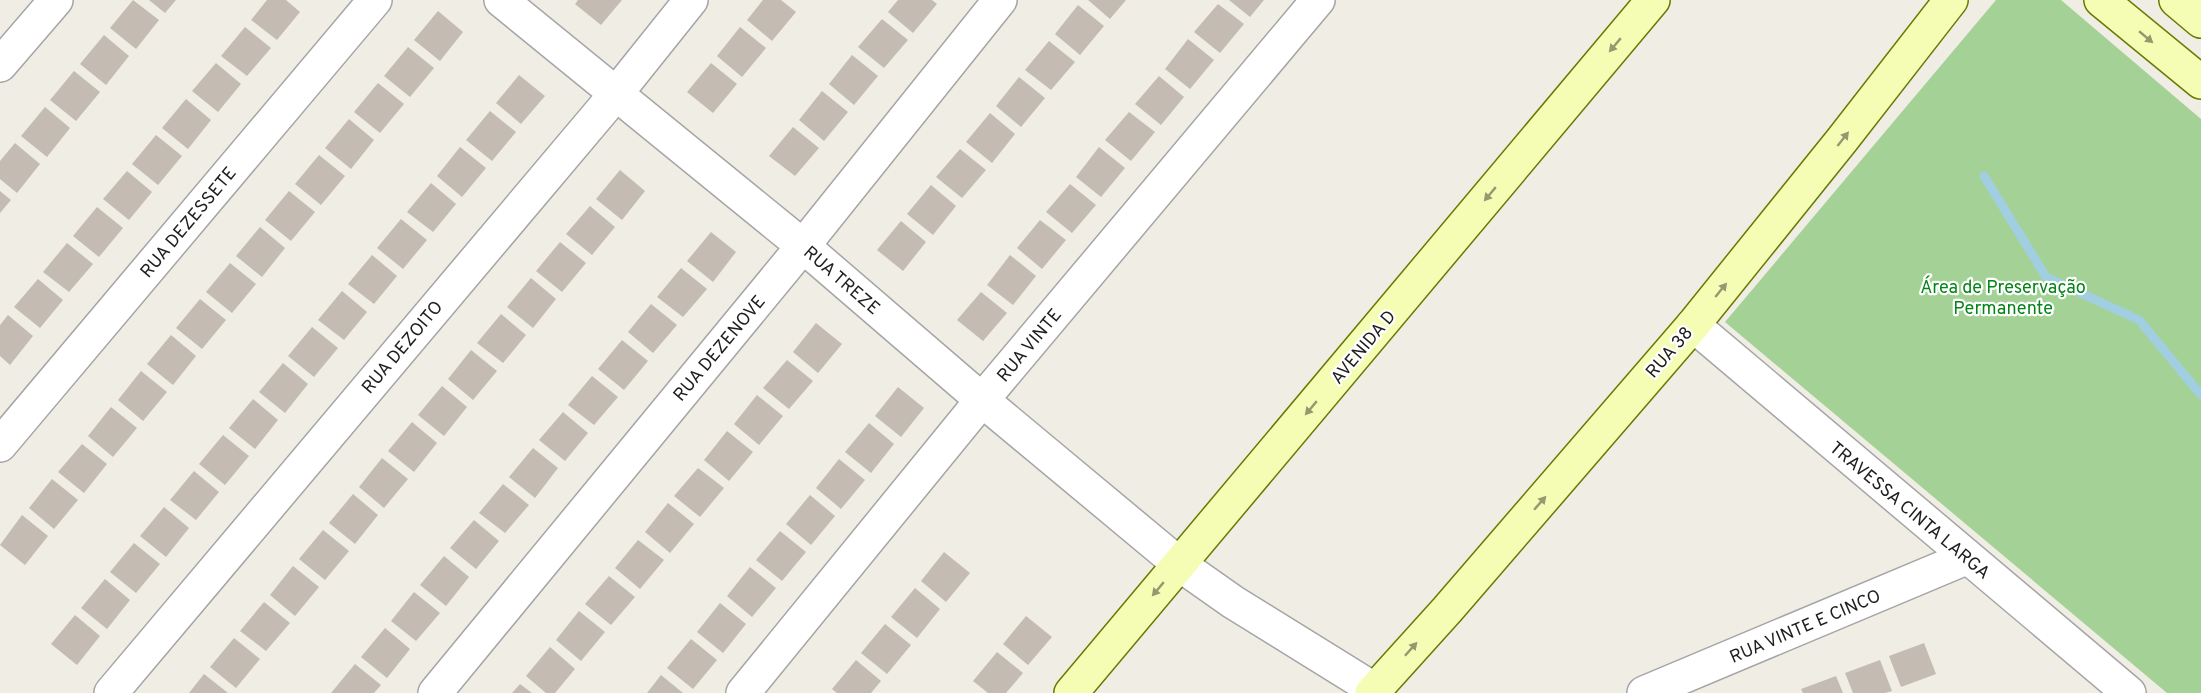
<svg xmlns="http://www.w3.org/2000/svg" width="2201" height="693" font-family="Overpass,sans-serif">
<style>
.forest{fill:#a4d296}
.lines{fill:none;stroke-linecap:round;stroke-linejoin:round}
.stream{stroke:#a1cee0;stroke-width:9}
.building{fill:#c4bcb3}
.street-casing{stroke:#a5a5a5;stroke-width:36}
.secondary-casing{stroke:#657b00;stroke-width:36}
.street{stroke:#fff;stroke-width:33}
.secondary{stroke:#f5fdb4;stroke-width:33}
.oneway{fill:#949970}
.labels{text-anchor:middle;stroke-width:4.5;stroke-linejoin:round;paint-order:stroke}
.street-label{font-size:18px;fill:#1e1e1e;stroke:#fff}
.park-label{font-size:18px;fill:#058418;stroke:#fff}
</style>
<rect width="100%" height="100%" fill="#f0ede4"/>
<polygon class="forest" points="1996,0 2061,0 2201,119 2201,693 2167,693 1725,322"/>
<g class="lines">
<polyline class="stream" points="1984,176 2046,277 2139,320 2201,395"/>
</g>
<g class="building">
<polygon points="133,0 159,20 136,49 110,28"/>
<polygon points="149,0 176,0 165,13"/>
<polygon points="267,0 286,0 300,12 277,40 251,20"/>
<polygon points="578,0 622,0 601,25 575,4"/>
<polygon points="763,0 781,0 796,12 772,41 747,20"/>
<polygon points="898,0 932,0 937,4 913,33 888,12"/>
<polygon points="1088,0 1126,0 1110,19"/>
<polygon points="1229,0 1264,0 1250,17"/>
<polygon points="1218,4 1244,24 1220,53 1194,32"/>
<polygon points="1078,5 1104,26 1080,55 1055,34"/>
<polygon points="438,11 463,32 440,61 414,40"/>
<polygon points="882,19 908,40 884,68 858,47"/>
<polygon points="245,27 271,48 247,76 221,56"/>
<polygon points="740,27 766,48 742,77 717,56"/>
<polygon points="104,35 129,56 106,85 80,64"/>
<polygon points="1188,39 1214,60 1190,89 1165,69"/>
<polygon points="1049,41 1075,62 1051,90 1025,70"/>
<polygon points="408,47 434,68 410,97 384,76"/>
<polygon points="852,55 878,76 854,105 829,84"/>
<polygon points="216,63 241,84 218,112 192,91"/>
<polygon points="711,63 737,84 713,113 687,92"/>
<polygon points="74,71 100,92 76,121 50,100"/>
<polygon points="519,75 545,96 521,124 496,103"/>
<polygon points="1159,76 1184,97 1161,125 1135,104"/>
<polygon points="1019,77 1045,98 1021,127 996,106"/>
<polygon points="378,83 404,104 380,133 354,112"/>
<polygon points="822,91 848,112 824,141 799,120"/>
<polygon points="186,99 211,120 188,149 162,128"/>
<polygon points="45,107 70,128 47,157 21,136"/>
<polygon points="490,111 516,132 492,161 466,140"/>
<polygon points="1129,112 1155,132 1131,161 1105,140"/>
<polygon points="990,113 1015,134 992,163 966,142"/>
<polygon points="349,119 374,140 351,169 325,148"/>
<polygon points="793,127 819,148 795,176 769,156"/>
<polygon points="156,135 182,156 158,185 132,164"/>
<polygon points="15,143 40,164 17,193 0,179 0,161"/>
<polygon points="460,147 486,168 462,197 437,176"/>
<polygon points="1099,147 1125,168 1101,197 1076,177"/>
<polygon points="960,149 986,170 962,198 936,177"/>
<polygon points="319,155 345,176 321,205 295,184"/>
<polygon points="620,170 645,191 622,220 596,199"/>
<polygon points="127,171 152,192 129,220 103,199"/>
<polygon points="431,183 456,204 433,232 407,212"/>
<polygon points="1070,184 1096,205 1072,233 1046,212"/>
<polygon points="931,185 956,206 933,235 907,214"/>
<polygon points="0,191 11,200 0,213"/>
<polygon points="289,191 315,212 291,241 265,220"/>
<polygon points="590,206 615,227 592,255 566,234"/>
<polygon points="97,207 123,228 99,257 73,236"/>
<polygon points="401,219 427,240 403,269 377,248"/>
<polygon points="1040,220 1066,240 1042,269 1017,248"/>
<polygon points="901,221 926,242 903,271 877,250"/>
<polygon points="260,227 285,248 262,277 236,256"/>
<polygon points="711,232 736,252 713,282 687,261"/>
<polygon points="560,242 586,263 562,292 536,271"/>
<polygon points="67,243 93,264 69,292 43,272"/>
<polygon points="372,255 397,276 374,304 348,284"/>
<polygon points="1010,255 1036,276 1013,305 987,285"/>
<polygon points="230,263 256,284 232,313 206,292"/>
<polygon points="681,268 707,289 683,317 657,297"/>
<polygon points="531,278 556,299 533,328 507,307"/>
<polygon points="38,279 63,300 40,328 14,307"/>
<polygon points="342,291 367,312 344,340 318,320"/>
<polygon points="981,292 1007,313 983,341 957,320"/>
<polygon points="200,299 226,320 202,349 176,328"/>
<polygon points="651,304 677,325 653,353 628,332"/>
<polygon points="501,314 526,335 503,363 477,343"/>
<polygon points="8,315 33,336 10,365 0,356 0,325"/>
<polygon points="816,323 842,344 818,373 793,352"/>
<polygon points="312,327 338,348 314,377 288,356"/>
<polygon points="171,335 196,356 173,385 147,364"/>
<polygon points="622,340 648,361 624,390 598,369"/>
<polygon points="471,350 497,371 473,400 448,379"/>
<polygon points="787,360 813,381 789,409 763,388"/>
<polygon points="283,363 308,384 285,413 259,392"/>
<polygon points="141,371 167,392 143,421 118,400"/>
<polygon points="592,376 618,397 594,425 568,405"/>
<polygon points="442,386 467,407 444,436 418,415"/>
<polygon points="898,387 924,408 901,437 875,416"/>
<polygon points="757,395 783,416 759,445 734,424"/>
<polygon points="253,399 278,420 255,449 229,428"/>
<polygon points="111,407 137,428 113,457 88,436"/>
<polygon points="563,412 588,433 565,461 539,440"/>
<polygon points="412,422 437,443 414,472 388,451"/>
<polygon points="869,423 894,444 871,473 845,452"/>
<polygon points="727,431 753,452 729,481 704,460"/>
<polygon points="223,435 249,456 225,485 199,464"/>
<polygon points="82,444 107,464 84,493 58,472"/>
<polygon points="533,448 558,468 535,498 509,477"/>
<polygon points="382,458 408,479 384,508 359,487"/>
<polygon points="839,459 865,480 841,509 816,488"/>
<polygon points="698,468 724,488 700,517 674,496"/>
<polygon points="194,471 219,492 196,520 170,500"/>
<polygon points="52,479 78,500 54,529 29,508"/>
<polygon points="503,484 529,505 505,533 479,513"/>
<polygon points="353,494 378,515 355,544 329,523"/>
<polygon points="810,495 835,516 811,545 786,524"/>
<polygon points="668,503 694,524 670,553 645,532"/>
<polygon points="164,507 189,528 166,557 140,536"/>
<polygon points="22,515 48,536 25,565 0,545"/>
<polygon points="474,520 499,541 476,569 450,548"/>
<polygon points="323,530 349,551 325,580 299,559"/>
<polygon points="780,531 806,552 782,581 756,560"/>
<polygon points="638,540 664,560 640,589 615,568"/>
<polygon points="134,543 160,564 136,593 110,572"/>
<polygon points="944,552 970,573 946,602 921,581"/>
<polygon points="444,556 469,577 446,606 420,585"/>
<polygon points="293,566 319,587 295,616 270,595"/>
<polygon points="750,567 776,588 752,617 727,596"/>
<polygon points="609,576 635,597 611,625 585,604"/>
<polygon points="105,579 130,600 107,629 81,608"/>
<polygon points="915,588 940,609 917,638 891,617"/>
<polygon points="414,592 440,613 416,641 391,621"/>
<polygon points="264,602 290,623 266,651 240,631"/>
<polygon points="720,603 746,624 723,653 697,632"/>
<polygon points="579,611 605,632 581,661 556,640"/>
<polygon points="75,615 100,636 77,665 51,644"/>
<polygon points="1026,616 1052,637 1028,665 1003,644"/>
<polygon points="885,624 911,645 887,674 861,653"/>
<polygon points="385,628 410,649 387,678 361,657"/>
<polygon points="234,638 260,659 236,688 210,667"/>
<polygon points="691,639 717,660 693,689 667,668"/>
<polygon points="1924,643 1936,674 1901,687 1889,656"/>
<polygon points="550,647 575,669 555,693 546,693 526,676"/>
<polygon points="997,652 1023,673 1006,693 988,693 973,681"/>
<polygon points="856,660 881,681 871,693 837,693 832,689"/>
<polygon points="1880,660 1892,691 1885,693 1853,693 1845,673"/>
<polygon points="355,664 381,685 374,693 331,693"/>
<polygon points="204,674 228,693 189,693"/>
<polygon points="661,675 683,693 647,693"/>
<polygon points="1836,676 1843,693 1803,693 1801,689"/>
<polygon points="520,684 532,693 512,693"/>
</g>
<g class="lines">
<defs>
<g id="street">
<polyline points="501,0 803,246 982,400 1179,564 1233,602 1375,690 1376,693"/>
<polyline points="0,65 56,0"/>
<polyline points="1693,325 2129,693"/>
<polyline points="0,445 375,0"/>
<polyline points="111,693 615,95 691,0"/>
<polyline points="435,693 803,246 1000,0"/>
<polyline points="743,693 982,400 1318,0"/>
<polyline points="1644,693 1966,558"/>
</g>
<g id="secondary">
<polyline points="2101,0 2201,82"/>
<polyline points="2176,0 2201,21"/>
<polyline points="1071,693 1653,0"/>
<polyline points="1372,693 1447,610 1693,325 1842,140 1951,0"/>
</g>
</defs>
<use href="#street" class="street-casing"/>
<use href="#secondary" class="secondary-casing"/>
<use href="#street" class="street"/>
<use href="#secondary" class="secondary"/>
</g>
<defs><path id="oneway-solid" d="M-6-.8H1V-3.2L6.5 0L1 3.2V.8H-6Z" transform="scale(1.5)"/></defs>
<g class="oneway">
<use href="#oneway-solid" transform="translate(2146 37) rotate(40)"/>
<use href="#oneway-solid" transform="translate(1615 45) rotate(130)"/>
<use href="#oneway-solid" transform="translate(1843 139) rotate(-52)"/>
<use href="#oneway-solid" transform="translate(1490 194) rotate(130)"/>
<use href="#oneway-solid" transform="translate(1721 290) rotate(-51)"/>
<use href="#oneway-solid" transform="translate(1311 408) rotate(130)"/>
<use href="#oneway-solid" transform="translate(1540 503) rotate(-49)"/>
<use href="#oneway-solid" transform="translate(1158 589) rotate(130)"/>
<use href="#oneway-solid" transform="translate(1411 649) rotate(-48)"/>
</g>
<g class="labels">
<g class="street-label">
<text transform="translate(188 222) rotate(-50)" y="6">RUA DEZESSETE</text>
<text transform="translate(842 280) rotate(41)" y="6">RUA TREZE</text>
<text transform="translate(1029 345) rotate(-50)" y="6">RUA VINTE</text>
<text transform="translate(402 347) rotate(-50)" y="6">RUA DEZOITO</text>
<text transform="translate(1363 347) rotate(-50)" y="6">AVENIDA D</text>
<text transform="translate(719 348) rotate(-50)" y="6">RUA DEZENOVE</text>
<text transform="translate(1669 352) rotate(-49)" y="6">RUA 38</text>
<text transform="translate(1910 510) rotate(40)" y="6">TRAVESSA CINTA LARGA</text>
<text transform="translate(1805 626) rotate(-23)" y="6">RUA VINTE E CINCO</text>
</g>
<g class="park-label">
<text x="2003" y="293">Área de Preservação<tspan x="2003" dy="21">Permanente</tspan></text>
</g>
</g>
</svg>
